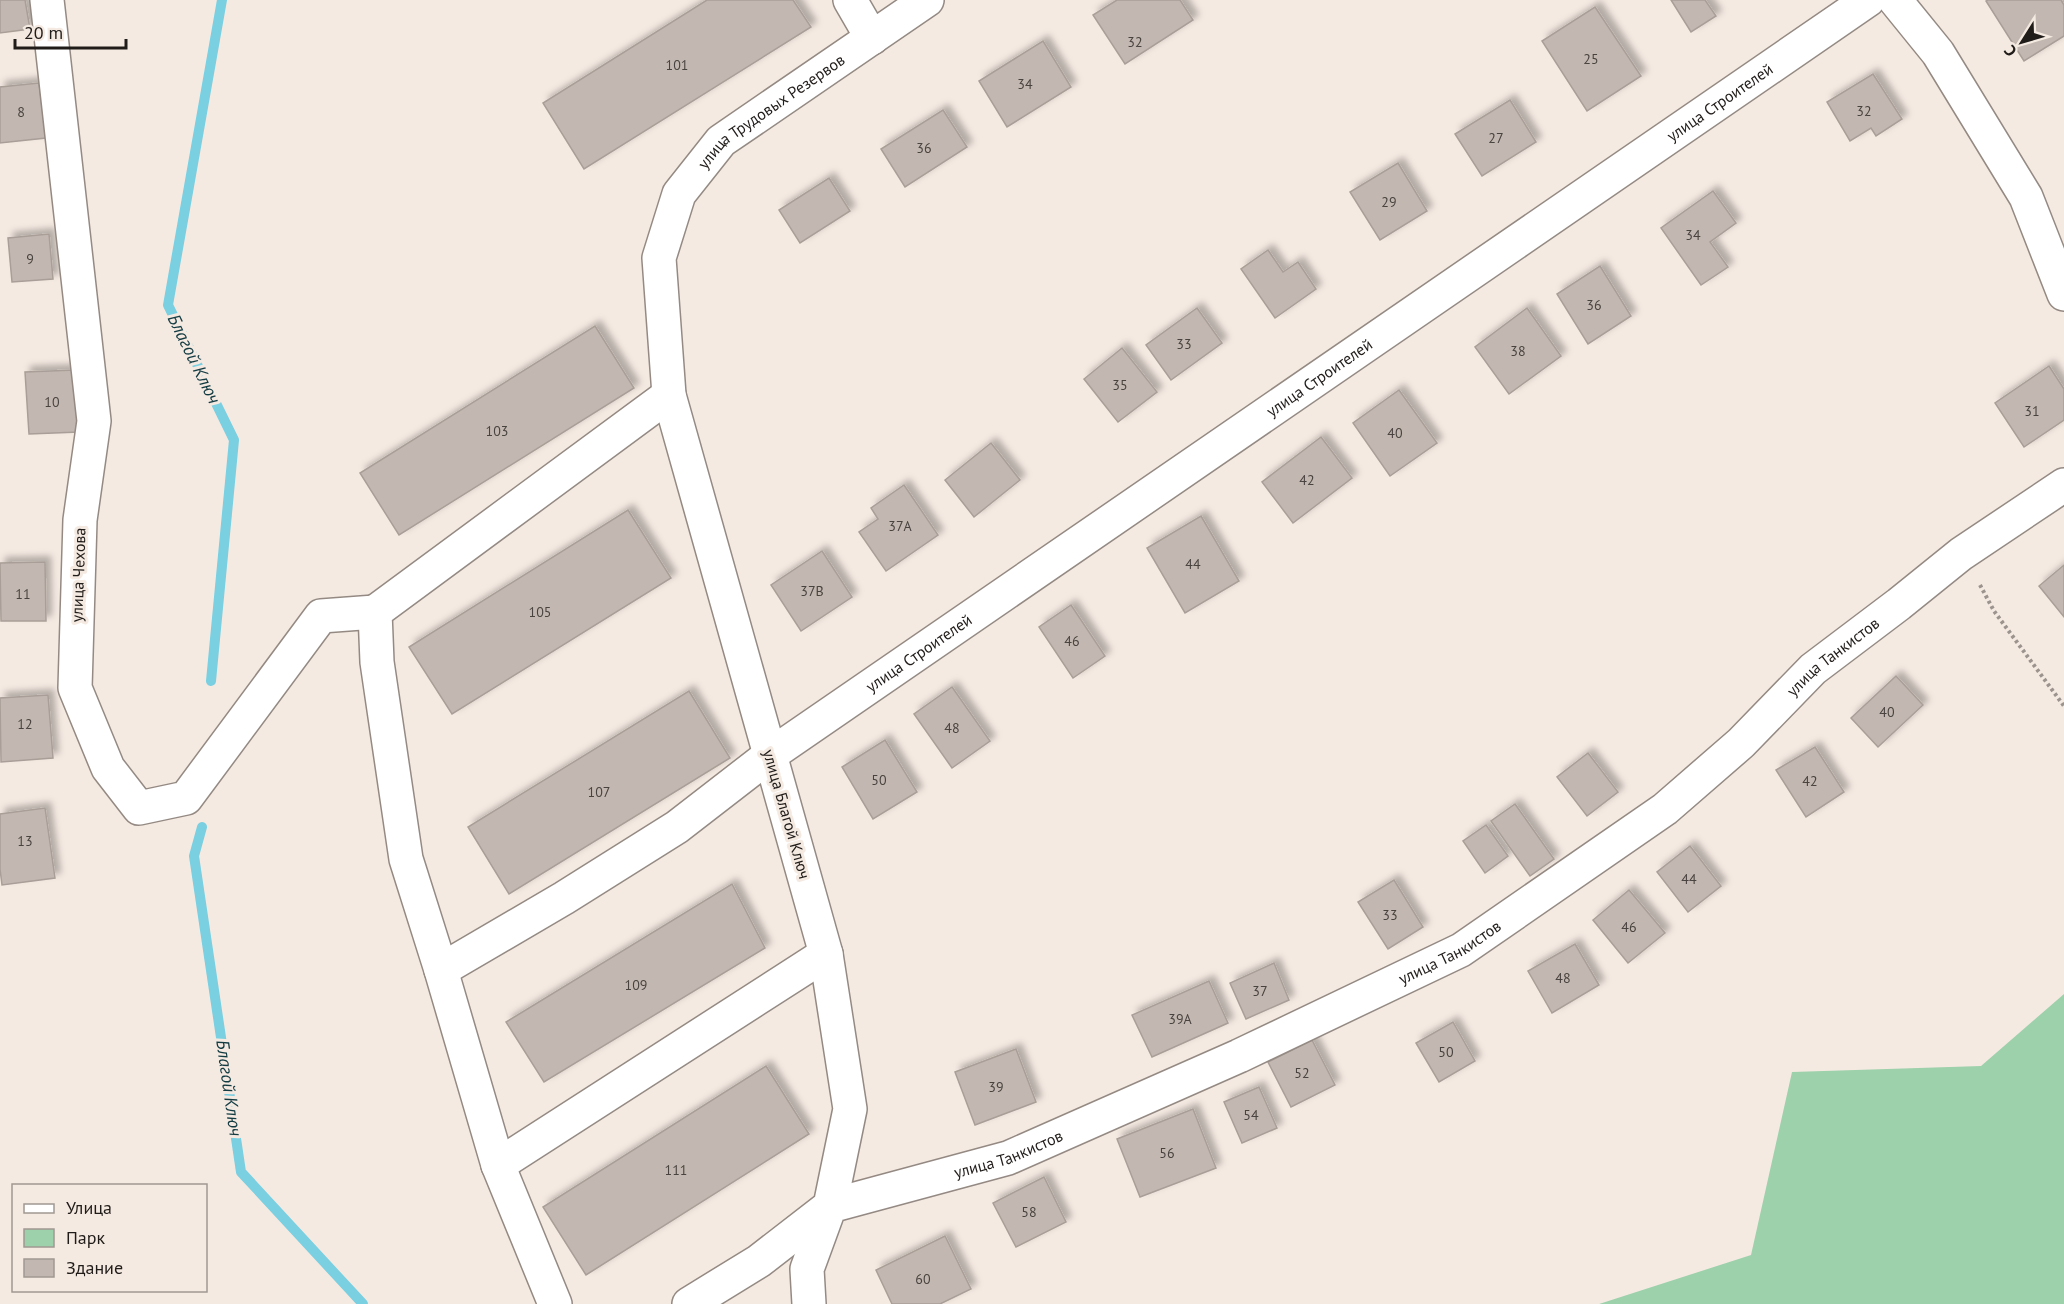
<svg xmlns="http://www.w3.org/2000/svg" width="2064" height="1304" font-family="'PT Sans',sans-serif">
<style>
.green{fill:#9dd1ab}
.lines{fill:none;stroke-linecap:round;stroke-linejoin:round}
.stream{stroke:#7acfe0;stroke-width:10}
.building{fill:#c3b8b1;stroke:#a99f98;stroke-width:1.5;filter:url(#shadow)}
.minor-casing{stroke:#948a83;stroke-width:36}
.path{stroke:#9b938d;stroke-width:4;stroke-dasharray:3 3;stroke-linecap:butt}
.minor{stroke:#fff;stroke-width:33}
.labels{text-anchor:middle;stroke-width:6;stroke-linejoin:round;paint-order:stroke}
.number-label{font-size:14px;fill:#49433f}
.street-label{font-size:16px;fill:#201c19;stroke:#f5eae2}
.water-label{font-size:18px;font-style:italic;fill:#123b42;stroke:#f5eae2}
</style>
<defs>
<filter id="shadow"><feDropShadow dx="5.5" dy="-5.5" stdDeviation="3" flood-color="#0004"/></filter>
</defs>
<rect width="100%" height="100%" fill="#f5eae2"/>
<polygon class="green" points="2064,994 2064,1304 1599,1304 1751,1255 1792,1072 1981,1066"/>
<g class="lines">
<g class="stream">
<polyline points="211,681 234,440 168,305 222,0"/>
<polyline points="202,827 194,856 241,1172 363,1304"/>
</g>
</g>
<g class="building">
<polygon points="0,0 25,0 30,29 0,33"/>
<polygon points="707,0 793,0 811,27 584,169 543,103"/>
<polygon points="1117,0 1180,0 1193,20 1125,64 1093,15"/>
<polygon points="1671,0 1705,0 1716,16 1691,32"/>
<polygon points="1988,0 2061,0 2064,5 2064,36 2024,61 1986,1"/>
<polygon points="1595,7 1641,76 1587,111 1542,41"/>
<polygon points="1043,41 1071,87 1007,127 979,81"/>
<polygon points="1873,74 1902,119 1876,136 1871,128 1850,141 1827,102"/>
<polygon points="39,83 46,138 0,143 0,87"/>
<polygon points="1510,100 1536,142 1482,176 1455,134"/>
<polygon points="943,110 967,147 905,187 881,149"/>
<polygon points="1398,163 1427,211 1380,240 1350,192"/>
<polygon points="829,178 850,211 800,243 779,210"/>
<polygon points="1713,191 1736,223 1710,242 1728,267 1701,285 1661,228"/>
<polygon points="49,234 53,279 12,282 8,238"/>
<polygon points="1268,250 1283,272 1298,262 1316,289 1275,318 1241,269"/>
<polygon points="1600,266 1631,316 1588,344 1557,294"/>
<polygon points="1197,308 1222,343 1171,380 1146,345"/>
<polygon points="1527,308 1561,356 1509,394 1475,347"/>
<polygon points="595,326 634,388 399,535 360,473"/>
<polygon points="1122,348 1157,392 1118,422 1084,379"/>
<polygon points="2049,366 2064,389 2064,420 2024,447 1995,403"/>
<polygon points="75,370 79,432 29,434 25,372"/>
<polygon points="1399,390 1437,443 1390,476 1353,423"/>
<polygon points="1321,437 1352,478 1293,523 1262,482"/>
<polygon points="991,443 1020,480 974,517 945,480"/>
<polygon points="904,485 938,535 886,571 859,532 878,519 871,508"/>
<polygon points="628,510 671,578 452,714 409,647"/>
<polygon points="1201,516 1239,581 1185,613 1147,548"/>
<polygon points="822,551 852,597 801,631 771,585"/>
<polygon points="45,562 46,621 1,621 0,563"/>
<polygon points="2064,565 2064,617 2039,586"/>
<polygon points="1071,605 1105,656 1073,678 1039,627"/>
<polygon points="1896,676 1923,705 1878,747 1851,718"/>
<polygon points="952,687 990,741 952,768 914,714"/>
<polygon points="689,691 730,758 509,894 468,827"/>
<polygon points="48,695 53,758 1,762 0,698"/>
<polygon points="885,740 917,792 873,819 842,767"/>
<polygon points="1815,747 1844,792 1806,817 1776,770"/>
<polygon points="1588,753 1618,792 1587,816 1557,777"/>
<polygon points="1515,804 1554,859 1530,876 1491,821"/>
<polygon points="45,808 55,878 2,885 0,869 0,814"/>
<polygon points="1486,825 1508,856 1485,873 1463,841"/>
<polygon points="1690,846 1721,886 1688,912 1657,872"/>
<polygon points="1394,880 1423,927 1388,949 1358,902"/>
<polygon points="732,884 765,948 544,1082 506,1022"/>
<polygon points="1629,890 1665,933 1628,963 1593,920"/>
<polygon points="1575,944 1599,985 1552,1013 1528,971"/>
<polygon points="1274,963 1289,1000 1246,1019 1230,983"/>
<polygon points="1209,981 1228,1023 1152,1057 1132,1015"/>
<polygon points="1453,1022 1475,1061 1439,1082 1416,1043"/>
<polygon points="1312,1040 1335,1085 1291,1107 1268,1062"/>
<polygon points="1016,1049 1036,1102 975,1125 955,1072"/>
<polygon points="766,1066 809,1134 586,1275 543,1207"/>
<polygon points="1259,1087 1277,1128 1242,1143 1224,1102"/>
<polygon points="1193,1109 1216,1168 1140,1197 1117,1139"/>
<polygon points="1044,1177 1066,1222 1016,1247 993,1203"/>
<polygon points="945,1236 971,1289 940,1304 892,1304 876,1270"/>
</g>
<g class="lines">
<defs>
<g id="minor">
<polyline points="47,0 94,421 80,520 75,688 108,768 139,808 186,798 321,616 375,612"/>
<polyline points="850,0 872,38"/>
<polyline points="1895,0 1938,53 2026,197 2064,294"/>
<path id="s1" d="M441 970 564 898 677 827 770 755 1868 0"/>
<polyline points="498,1165 826,954"/>
<polyline points="555,1304 498,1165 441,970 406,859 377,662 375,612 669,395"/>
<path id="s2" d="M689 1304 759 1261 830 1206 850 1109 826 954 669 395 659 258 679 194 721 141 927 0"/>
<path id="s3" d="M809 1304 807 1269 830 1206 1008 1158 1239 1056 1461 950 1665 809 1741 743 1813 669 1899 604 1961 554 2064 485"/>
</g>
</defs>
<use href="#minor" class="minor-casing"/>
<polyline class="path" points="1980,585 1994,611 2064,706"/>
<use href="#minor" class="minor"/>
</g>
<g class="labels">
<g class="number-label">
<text x="1135" y="47">32</text>
<text x="1591" y="64">25</text>
<text x="677" y="70">101</text>
<text x="1025" y="89">34</text>
<text x="1864" y="116">32</text>
<text x="21" y="117">8</text>
<text x="1496" y="143">27</text>
<text x="924" y="153">36</text>
<text x="1389" y="207">29</text>
<text x="1693" y="240">34</text>
<text x="30" y="264">9</text>
<text x="1594" y="310">36</text>
<text x="1184" y="349">33</text>
<text x="1518" y="356">38</text>
<text x="1120" y="390">35</text>
<text x="52" y="407">10</text>
<text x="2032" y="416">31</text>
<text x="497" y="436">103</text>
<text x="1395" y="438">40</text>
<text x="1307" y="485">42</text>
<text x="900" y="531">37А</text>
<text x="1193" y="569">44</text>
<text x="812" y="596">37В</text>
<text x="23" y="599">11</text>
<text x="540" y="617">105</text>
<text x="1072" y="646">46</text>
<text x="1887" y="717">40</text>
<text x="25" y="729">12</text>
<text x="952" y="733">48</text>
<text x="879" y="785">50</text>
<text x="1810" y="786">42</text>
<text x="599" y="797">107</text>
<text x="25" y="846">13</text>
<text x="1689" y="884">44</text>
<text x="1390" y="920">33</text>
<text x="1629" y="932">46</text>
<text x="1563" y="983">48</text>
<text x="636" y="990">109</text>
<text x="1260" y="996">37</text>
<text x="1180" y="1024">39А</text>
<text x="1446" y="1057">50</text>
<text x="1302" y="1078">52</text>
<text x="996" y="1092">39</text>
<text x="1251" y="1120">54</text>
<text x="1167" y="1158">56</text>
<text x="676" y="1175">111</text>
<text x="1029" y="1217">58</text>
<text x="923" y="1284">60</text>
</g>
<g class="street-label">
<text dy="6" stroke="none"><textPath href="#s1" startOffset="1546">улица Строителей</textPath></text>
<text dy="6" stroke="none"><textPath href="#s2" startOffset="1338">улица Трудовых Резервов</textPath></text>
<text dy="6" stroke="none"><textPath href="#s1" startOffset="1060">улица Строителей</textPath></text>
<text transform="translate(78 575) rotate(-88)" y="6">улица Чехова</text>
<text dy="6" stroke="none"><textPath href="#s1" startOffset="574">улица Строителей</textPath></text>
<text dy="6" stroke="none"><textPath href="#s3" startOffset="1260">улица Танкистов</textPath></text>
<text transform="translate(787 814) rotate(74)" y="6">улица Благой Ключ</text>
<text dy="6" stroke="none"><textPath href="#s3" startOffset="774">улица Танкистов</textPath></text>
<text dy="6" stroke="none"><textPath href="#s3" startOffset="288">улица Танкистов</textPath></text>
</g>
<g class="water-label">
<text transform="translate(194 359) rotate(64)" y="6">Благой Ключ</text>
<text transform="translate(229 1088) rotate(82)" y="6">Благой Ключ</text>
</g>
</g>
<rect x="12" y="1184" width="195" height="108" fill="#f5eae2" stroke="#a09892" stroke-width="1.5"/>
<rect x="24" y="1204" width="30" height="9" fill="#ffffff" stroke="#a09892" stroke-width="1.5"/>
<text x="66" y="1214" font-size="18" fill="#201c19">Улица</text>
<rect x="24" y="1229" width="30" height="18" fill="#9dd1ab" stroke="#a09892" stroke-width="1.5"/>
<text x="66" y="1244" font-size="18" fill="#201c19">Парк</text>
<rect x="24" y="1259" width="30" height="18" fill="#c3b8b1" stroke="#a09892" stroke-width="1.5"/>
<text x="66" y="1274" font-size="18" fill="#201c19">Здание</text>
<g transform="translate(2022 42) rotate(233)" stroke="#f5eae2" stroke-width="4.5" paint-order="stroke">
<path d="M0-4.5L10 22L0 15L-10 22Z" fill="#201c19"/>
<text y="-9" font-size="16" font-weight="bold" text-anchor="middle" fill="#201c19">С</text>
</g>
<path d="M15 39v9h111v-9" fill="none" stroke="#201c19" stroke-width="3"/>
<text x="24" y="39" font-size="18" fill="#201c19" stroke="#f5eae2" stroke-width="4.5" paint-order="stroke">20 m</text>
</svg>
